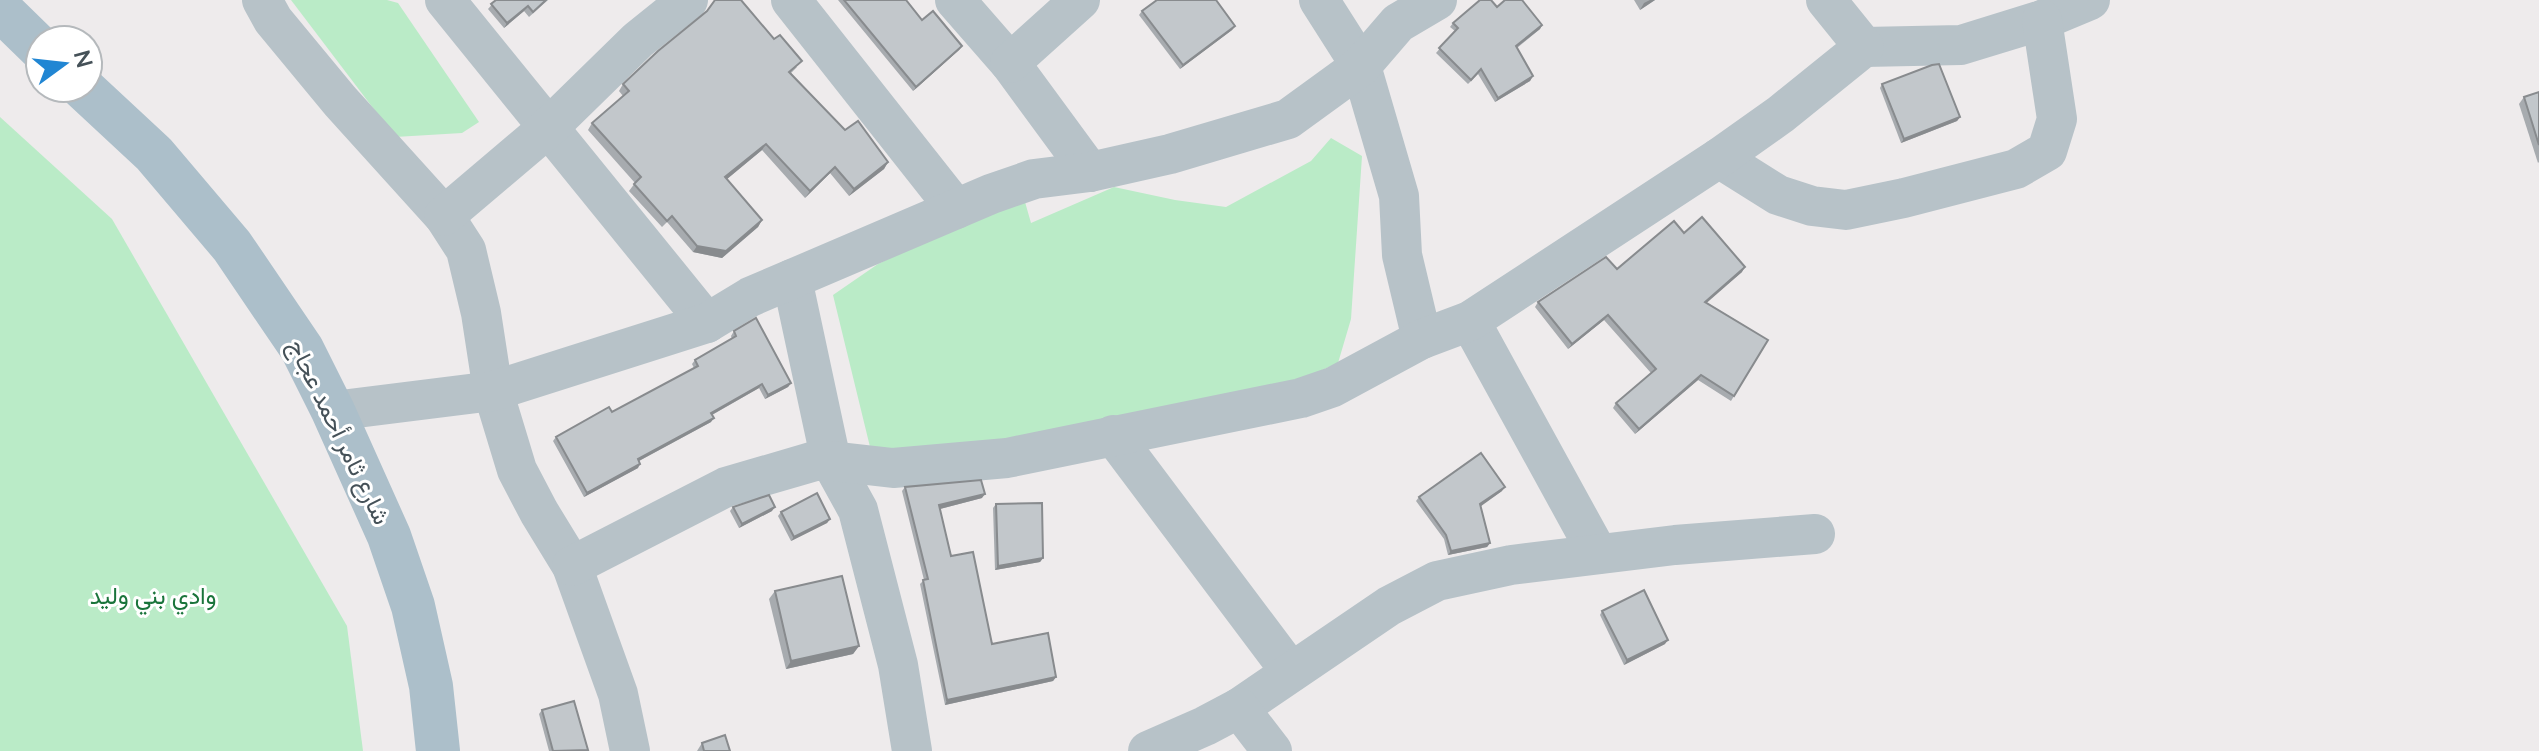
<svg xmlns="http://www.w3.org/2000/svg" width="2539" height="751" font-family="Lato,Vazirmatn,sans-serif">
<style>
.green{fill:#baebc7}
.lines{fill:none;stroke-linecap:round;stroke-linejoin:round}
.minor{stroke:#b7c2c8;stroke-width:40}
.major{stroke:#acbfca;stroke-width:44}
.wall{fill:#a7abaf}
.shaded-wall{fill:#888b8e}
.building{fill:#c2c7cb;stroke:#888b8e;stroke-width:2}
.labels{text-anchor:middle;stroke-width:6;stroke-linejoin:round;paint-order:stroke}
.street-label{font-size:24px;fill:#455158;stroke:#fff}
.park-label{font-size:24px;fill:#1a743b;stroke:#fff}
</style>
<rect width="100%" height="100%" fill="#eeebec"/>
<g class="green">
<polygon points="291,0 387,0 398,3 479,122 462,133 395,137"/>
<polygon points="0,117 112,219 347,626 363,751 0,751"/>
<polygon points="1331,138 1362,156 1351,319 1338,363 1259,398 996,446 871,451 833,295 878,264 1001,203 1025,202 1031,223 1114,187 1175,200 1226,207 1311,161"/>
</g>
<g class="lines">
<g class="minor">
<polyline points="262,0 273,20 340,101 444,216 466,250 481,313 493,391 517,470 539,512 572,566 618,694 630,751"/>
<polyline points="445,0 707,323"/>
<polyline points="791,0 956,209"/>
<polyline points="955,0 1010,63 1090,172"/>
<polyline points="1319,0 1361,66 1399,196 1402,255 1422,339"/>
<polyline points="1864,47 1961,45 2042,20 2090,0"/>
<polyline points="1010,63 1080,0"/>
<polyline points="1719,158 1778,195 1812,206 1846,210 1904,198 2016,169 2047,151 2057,119 2042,20"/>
<polyline points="444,216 549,127 638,40 688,0"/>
<polyline points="792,279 831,461 858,510 898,665 912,751"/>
<polyline points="1470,321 1598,554"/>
<polyline points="333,411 493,391 707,323 750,297 991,194 1034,179 1090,172 1170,154 1288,119 1361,66 1398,23 1437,0"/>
<polyline points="1113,435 1291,672"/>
<polyline points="572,566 726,487 815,461 831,461 893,468 1007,458 1301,398 1333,387 1422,339 1470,321 1719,158 1781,114 1864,47 1826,0"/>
<polyline points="1239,708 1389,606 1437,581 1511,565 1675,545 1815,534"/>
<polyline points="1148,751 1205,726 1239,708 1272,751"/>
</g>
<g class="major">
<polyline points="0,9 40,48"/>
<polyline points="83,88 154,154 232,246 302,349 333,411 389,536 413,606 431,686 438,751"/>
</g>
</g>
<g class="wall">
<polygon points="496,0 548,0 529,17 524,11 504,28 488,9"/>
<polygon points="838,0 906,0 922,20 962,46 959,50 913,91"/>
<polygon points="1634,0 1655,0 1640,10"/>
<polygon points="1497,7 1542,25 1540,29 1517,48 1533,76 1530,81 1495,102 1478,74 1468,84 1436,53 1455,31 1450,27 1453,23"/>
<polygon points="1142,11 1235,26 1232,30 1180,69 1139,15"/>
<polygon points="797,67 791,73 845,130 888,162 884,169 849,196 830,173 805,198 762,150 727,179 762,220 758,227 722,258 693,252 667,222 662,227 629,191 635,183 588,130 592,123 623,96 619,91 623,84"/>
<polygon points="1882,84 1960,117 1957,121 1901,143 1880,88"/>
<polygon points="2539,92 2539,162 2538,163 2519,104 2524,97"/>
<polygon points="1617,269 1742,272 1706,302 1768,340 1731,401 1698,380 1635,434 1613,408 1616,403 1651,373 1604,320 1568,349 1535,307 1538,302"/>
<polygon points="734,331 791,383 788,387 765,399 759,388 712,415 711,422 639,461 638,468 584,497 553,441 556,437 612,412 694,368 692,364 695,360 732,339 731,336"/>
<polygon points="905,487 982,498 940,509 951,556 992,644 1056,677 1053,681 945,705 920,584 924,580 902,491"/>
<polygon points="1502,491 1480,506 1490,543 1487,547 1448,555 1444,539 1416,501 1419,497"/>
<polygon points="996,504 1043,558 1040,562 995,570 993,508"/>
<polygon points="733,507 772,511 739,528 730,511"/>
<polygon points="781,512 830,519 827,523 791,541 778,516"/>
<polygon points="775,591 859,646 853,654 786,669 769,599"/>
<polygon points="1602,611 1665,644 1624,665 1600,615"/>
<polygon points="542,710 587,751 549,751 539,714"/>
<polygon points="702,743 730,751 697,751"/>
</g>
<g class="shaded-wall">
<polygon points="1650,0 1655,0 1640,10 1644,3"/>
<polygon points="528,6 524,11 504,28 507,23"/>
<polygon points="1542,25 1540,29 1513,50 1516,46"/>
<polygon points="1235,26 1232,30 1180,69 1183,65"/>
<polygon points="962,46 959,50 913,91 916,87"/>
<polygon points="1533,76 1530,81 1495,102 1498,98"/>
<polygon points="1960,117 1957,121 1901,143 1904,139"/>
<polygon points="766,144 762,150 721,184 725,177"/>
<polygon points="888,162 884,169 849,196 854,189"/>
<polygon points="835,167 830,173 805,198 810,191"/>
<polygon points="762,220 758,227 722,258 693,252 697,246"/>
<polygon points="1745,267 1742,272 1702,307 1705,302"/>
<polygon points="1608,315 1604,320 1568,349 1572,344"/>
<polygon points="1701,375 1698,380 1635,434 1639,429"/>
<polygon points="791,383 788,387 765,399 768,395"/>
<polygon points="762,384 759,388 708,417 711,413"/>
<polygon points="714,418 711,422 635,463 638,459"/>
<polygon points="640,464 638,468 584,497 587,493"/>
<polygon points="1505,487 1502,491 1477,509 1480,504"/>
<polygon points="985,494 982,498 936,510 939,505"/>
<polygon points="775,507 772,511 739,528 742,524"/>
<polygon points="830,519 827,523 791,541 794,537"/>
<polygon points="1490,543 1487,547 1448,555 1451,551"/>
<polygon points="1043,558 1040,562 995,570 998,566"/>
<polygon points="1668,640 1665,644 1624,665 1627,660"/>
<polygon points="859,646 853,654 786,669 791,661"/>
<polygon points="1056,677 1053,681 945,705 947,700"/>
</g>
<g class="building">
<polygon points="496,0 546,0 533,12 528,6 507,23 491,4"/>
<polygon points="715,0 741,0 774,39 780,35 802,61 789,72 845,130 858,121 888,162 854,189 835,167 810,191 766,144 725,177 762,220 726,251 697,246 672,216 667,221 634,184 641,177 592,123 629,91 623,84 658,51 707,11"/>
<polygon points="844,0 906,0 922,20 933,11 962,46 916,87"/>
<polygon points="1157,0 1216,0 1235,26 1183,65 1142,11"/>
<polygon points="1480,0 1491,0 1497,7 1505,0 1522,0 1542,25 1516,46 1533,76 1498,98 1481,69 1471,80 1439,48 1458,28 1453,23"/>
<polygon points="1939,64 1960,117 1904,139 1882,84 1932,65"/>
<polygon points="2539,92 2539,145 2524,97"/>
<polygon points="1702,217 1745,267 1705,302 1768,340 1734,396 1701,375 1639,429 1616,403 1656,369 1608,315 1572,344 1538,302 1606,257 1617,269 1674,221 1684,233"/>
<polygon points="756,318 791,383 768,395 762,384 711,413 714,418 638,459 640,464 587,493 556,437 609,407 612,412 698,366 695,360 736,336 734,331"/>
<polygon points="1481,453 1505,487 1480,504 1490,543 1451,551 1446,535 1419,497"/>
<polygon points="981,480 985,494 939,505 951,556 973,552 992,644 1048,633 1056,677 947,700 923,580 928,579 905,487"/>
<polygon points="817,493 830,519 794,537 781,512"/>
<polygon points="769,495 775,507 742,524 733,507"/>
<polygon points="1042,503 1043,558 998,566 996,504"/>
<polygon points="842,576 859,646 791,661 775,591"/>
<polygon points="1644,590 1668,640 1627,660 1602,611"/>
<polygon points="574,701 588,750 553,751 542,710"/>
<polygon points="725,735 730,751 704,751 702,743"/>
</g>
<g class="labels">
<g class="street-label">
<text transform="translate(339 432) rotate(64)" y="8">شارع ثامر أحمد عجاج</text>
</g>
<g class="park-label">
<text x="153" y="604">وادي بني وليد</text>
</g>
</g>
<g transform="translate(64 64) rotate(75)"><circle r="38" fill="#ffffff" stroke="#b5b9bc" stroke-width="2"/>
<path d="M0-6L14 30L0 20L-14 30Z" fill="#2186d3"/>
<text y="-12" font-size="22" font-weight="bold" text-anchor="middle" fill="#455158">N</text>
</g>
</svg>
